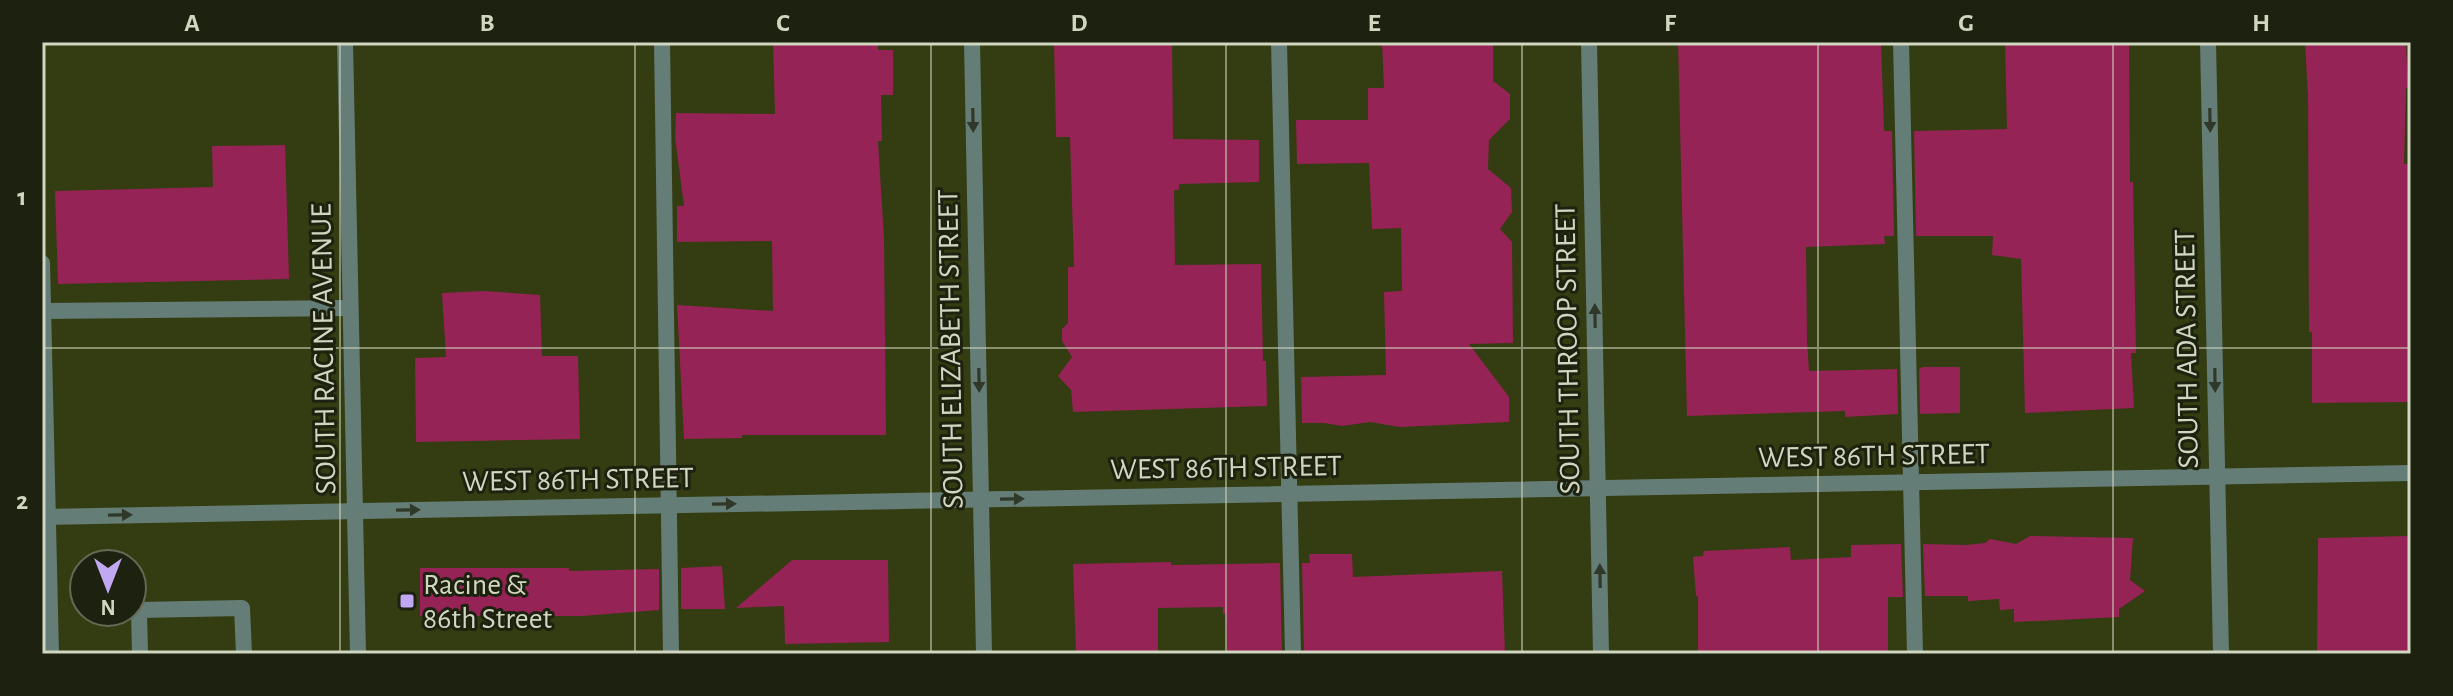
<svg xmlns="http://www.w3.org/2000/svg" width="2453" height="696" font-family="'Alegreya Sans',sans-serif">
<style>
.building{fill:#952355}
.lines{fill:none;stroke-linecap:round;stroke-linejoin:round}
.service{stroke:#657d77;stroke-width:16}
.minor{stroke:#657d77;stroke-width:16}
.tertiary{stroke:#657d77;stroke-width:16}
.oneway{fill:#2f3829}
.grid{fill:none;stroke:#d0d6bf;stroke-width:2;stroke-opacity:0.55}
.poi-dot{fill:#c1a8f3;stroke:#1d210f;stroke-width:3}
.labels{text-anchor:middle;stroke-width:6;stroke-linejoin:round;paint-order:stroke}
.street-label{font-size:30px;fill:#d0d6bf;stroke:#1d210f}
.poi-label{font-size:30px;fill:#d0d6bf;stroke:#1d210f;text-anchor:start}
.neatline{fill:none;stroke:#d0d6bf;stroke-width:3}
.grid-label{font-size:26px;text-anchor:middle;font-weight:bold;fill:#d0d6bf}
</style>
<rect width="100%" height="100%" fill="#343c11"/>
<g class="building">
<polygon points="773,42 878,42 878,50 893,50 893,95 881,95 882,141 878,141 884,239 886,435 742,435 742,438 684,439 677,305 773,311 772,241 677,242 677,206 684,206 675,137 676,113 775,114"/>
<polygon points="1054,42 1172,42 1173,139 1259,140 1259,182 1179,184 1179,190 1174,190 1175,265 1261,264 1263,361 1266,361 1267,406 1073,412 1071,390 1058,376 1072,357 1062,341 1062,329 1068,323 1068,267 1074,267 1070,137 1056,137"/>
<polygon points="1382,42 1493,42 1493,81 1510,94 1510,119 1489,140 1488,169 1511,188 1512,212 1500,229 1512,242 1513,343 1469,344 1509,397 1509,422 1400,427 1370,422 1342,426 1324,423 1302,423 1301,377 1386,375 1384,292 1402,291 1401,228 1372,229 1369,163 1297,164 1296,120 1368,120 1368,88 1384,88"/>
<polygon points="1678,42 1881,42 1884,131 1892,131 1894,236 1884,236 1885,244 1806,247 1807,340 1809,371 1897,369 1898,414 1845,417 1845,411 1687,416"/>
<polygon points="2005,42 2129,42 2130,182 2133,182 2136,353 2131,353 2134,408 2025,413 2021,259 1992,255 1993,236 1916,236 1914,131 2007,129"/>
<polygon points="2305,42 2406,42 2408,88 2406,88 2404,164 2408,164 2411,402 2312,403 2312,332 2309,332 2308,97"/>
<polygon points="285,145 289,279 58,284 55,191 213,187 212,146"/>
<polygon points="484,291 540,295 542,356 578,356 580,439 416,442 415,358 446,357 442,293"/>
<polygon points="1923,367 1960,367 1960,413 1920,414 1919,369"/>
<polygon points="2030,536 2133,538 2130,580 2145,591 2119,609 2119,617 2014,622 2014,609 2000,610 1999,599 1968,601 1968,596 1925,596 1923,544 1966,545 1985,543 1990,539 2016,544"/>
<polygon points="2411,536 2411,654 2317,654 2318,538"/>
<polygon points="1901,544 1903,597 1888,597 1888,654 1698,654 1698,596 1696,596 1693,557 1703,556 1704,551 1790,547 1791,560 1851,557 1851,545"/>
<polygon points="1309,554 1352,554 1353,577 1502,571 1505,654 1304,654 1302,563 1310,563"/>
<polygon points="792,560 888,560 889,642 785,644 784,606 736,608"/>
<polygon points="1171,562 1171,565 1280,563 1282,654 1227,654 1226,613 1223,614 1223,607 1158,608 1158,654 1076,654 1073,564"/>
<polygon points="722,566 725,609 681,609 681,568"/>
<polygon points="420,568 569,568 569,571 659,569 659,610 582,616 420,616"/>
</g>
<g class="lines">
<g class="service">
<polyline points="662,42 671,654"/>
<polyline points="1279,42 1293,654"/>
<polyline points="1901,42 1915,654"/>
<polyline points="42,263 51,654"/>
<polyline points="43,311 350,308"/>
<polyline points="140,654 139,610 242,608 244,654"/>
</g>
<g class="minor">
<polyline points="972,42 984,654"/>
<polyline points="1589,42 1601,654"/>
<polyline points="2208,42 2221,654"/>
<polyline points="42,517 2411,473"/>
</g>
<polyline class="tertiary" points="345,42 358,654"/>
</g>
<defs><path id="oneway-solid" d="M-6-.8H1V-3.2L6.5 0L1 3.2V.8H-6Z" transform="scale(2)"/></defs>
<g class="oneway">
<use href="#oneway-solid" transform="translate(973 120) rotate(89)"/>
<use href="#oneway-solid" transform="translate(2210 120) rotate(89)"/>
<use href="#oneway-solid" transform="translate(1595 316) rotate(-91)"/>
<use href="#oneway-solid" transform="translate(979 380) rotate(89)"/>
<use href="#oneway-solid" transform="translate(2215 380) rotate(89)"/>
<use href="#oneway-solid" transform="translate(1012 499) rotate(-1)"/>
<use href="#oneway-solid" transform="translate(724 504) rotate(-1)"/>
<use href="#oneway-solid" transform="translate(408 510) rotate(-1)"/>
<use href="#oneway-solid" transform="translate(120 515) rotate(-1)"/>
<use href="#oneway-solid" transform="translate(1600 576) rotate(-91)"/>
</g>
<path class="grid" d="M340 42V654M635 42V654M931 42V654M1226 42V654M1522 42V654M1818 42V654M2113 42V654M42 348H2411"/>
<rect class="poi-dot" x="399" y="593" width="16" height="16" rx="4"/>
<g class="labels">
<g class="street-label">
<text transform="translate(323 349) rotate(-91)" y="10">SOUTH RACINE AVENUE</text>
<text transform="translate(950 349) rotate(-91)" y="10">SOUTH ELIZABETH STREET</text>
<text transform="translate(1567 349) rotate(-91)" y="10">SOUTH THROOP STREET</text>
<text transform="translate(2186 349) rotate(-91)" y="10">SOUTH ADA STREET</text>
<text transform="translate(1874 455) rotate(-1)" y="10">WEST 86TH STREET</text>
<text transform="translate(1226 467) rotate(-1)" y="10">WEST 86TH STREET</text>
<text transform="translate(578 479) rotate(-1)" y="10">WEST 86TH STREET</text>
</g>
<g class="poi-label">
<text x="423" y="594">Racine &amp;<tspan x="423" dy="34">86th Street</tspan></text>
</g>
</g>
<rect width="2453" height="696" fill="none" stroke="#1d210f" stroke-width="88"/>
<g transform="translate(108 588) rotate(180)"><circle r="38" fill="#1d210f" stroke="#656955" stroke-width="2"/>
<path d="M0-6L14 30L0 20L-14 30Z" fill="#c1a8f3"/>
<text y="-12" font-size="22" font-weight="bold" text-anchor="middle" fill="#d0d6bf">N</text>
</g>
<rect x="44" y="44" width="2365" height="608" class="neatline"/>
<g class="grid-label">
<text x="192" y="31">A</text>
<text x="487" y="31">B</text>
<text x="783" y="31">C</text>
<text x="1079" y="31">D</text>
<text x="1374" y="31">E</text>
<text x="1670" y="31">F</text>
<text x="1966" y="31">G</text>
<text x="2261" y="31">H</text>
<text x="22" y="205">1</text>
<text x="22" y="509">2</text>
</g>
</svg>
